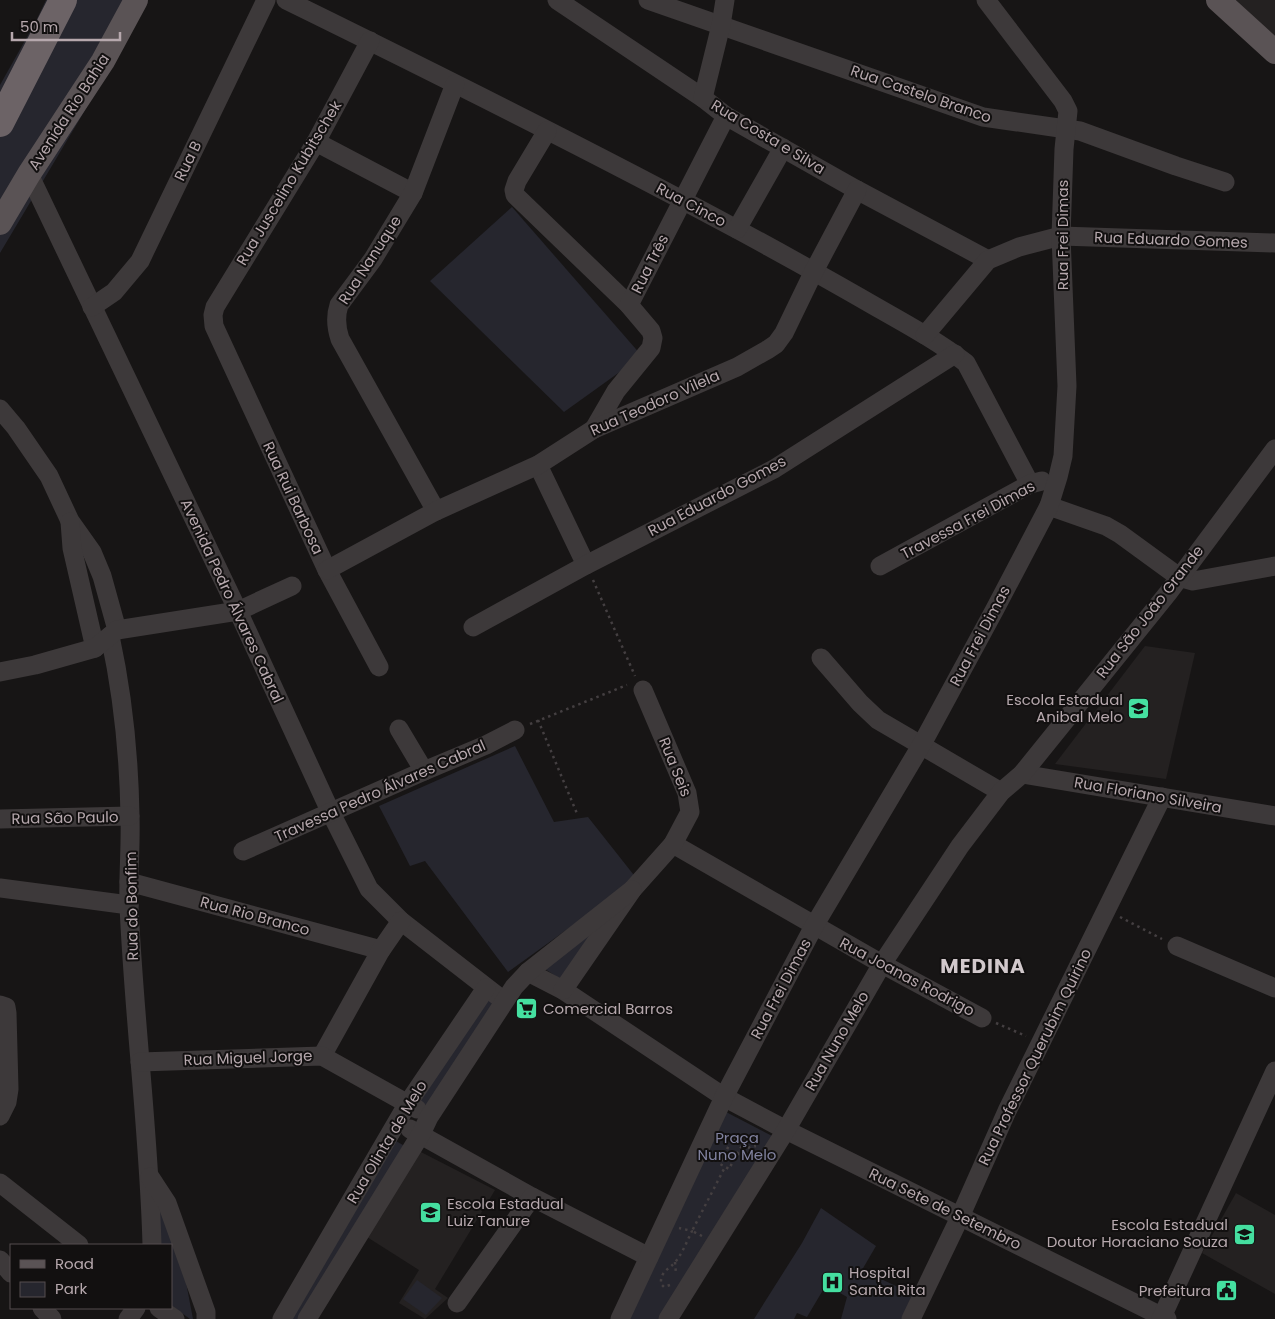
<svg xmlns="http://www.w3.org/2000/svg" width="1275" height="1319" font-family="Poppins,sans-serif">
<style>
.built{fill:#242121}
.green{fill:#26262e}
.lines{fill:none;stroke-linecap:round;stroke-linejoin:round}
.path{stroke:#443f41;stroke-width:2.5;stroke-dasharray:2.5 4;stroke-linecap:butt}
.minor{stroke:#3d393a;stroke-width:19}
.major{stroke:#5a5355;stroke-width:24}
.highway{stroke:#6c6366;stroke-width:28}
.labels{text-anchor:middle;stroke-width:4;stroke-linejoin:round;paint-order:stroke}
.street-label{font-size:15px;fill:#b6a8ad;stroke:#121010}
.poi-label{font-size:15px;fill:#b6a8ad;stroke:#121010;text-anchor:end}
.park-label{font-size:15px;fill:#81829f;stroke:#121010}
.district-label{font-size:20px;font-weight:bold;letter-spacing:1px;fill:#d2c9cc;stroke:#121010}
</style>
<rect width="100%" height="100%" fill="#171515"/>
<g class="built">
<polygon points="1236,0 1275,0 1275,38"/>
<polygon points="1145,646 1195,653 1166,779 1055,764"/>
<polygon points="419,1151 495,1190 435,1289 448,1298 425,1319 399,1303 419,1270 367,1237"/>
<polygon points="1236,1193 1275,1215 1275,1294 1202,1253"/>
</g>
<g class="green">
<polygon points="46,0 146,0 81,117 0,253 0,85 36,21"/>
<polygon points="512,207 642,356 564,412 430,281"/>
<polygon points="515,746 554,822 588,817 637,879 508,972 425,861 410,866 379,806"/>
<polygon points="600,922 560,979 542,967"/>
<polygon points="484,996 494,1003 425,1110 413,1103"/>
<polygon points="726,1112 774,1137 662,1319 628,1319"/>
<polygon points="396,1141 408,1148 304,1319 289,1319"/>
<polygon points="157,1198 178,1240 193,1319 190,1319 171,1305 171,1245 156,1245"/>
<polygon points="821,1208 876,1246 862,1270 915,1295 903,1319 841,1319 847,1297 826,1285 807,1317 797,1313 794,1319 754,1319 802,1243"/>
<polygon points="417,1280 442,1298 426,1315 403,1299"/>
</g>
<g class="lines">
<g class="path">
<polyline points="593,580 635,676"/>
<polyline points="538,720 578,816"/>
<polyline points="530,724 627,685"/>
<polyline points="1120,917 1162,939"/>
<polyline points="996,1023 1026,1036"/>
<path d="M737 1154 743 1144 732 1139 720 1164 729 1169C737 1154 739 1149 756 1146"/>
<polyline points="702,1236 692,1231 725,1167"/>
<polyline points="675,1262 676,1274"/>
<path d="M670 1285 664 1287 661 1284C660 1271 669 1270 676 1261 683 1252 687 1241 692 1231L679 1228"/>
</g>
<g class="minor">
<path d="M286 0C439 75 592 151 742 232 788 257 833 282 878 308 908 325 939 342 966 363L1030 484"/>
<polyline points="557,0 703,98 726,116 857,190 988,260"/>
<polyline points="648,0 983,117 1080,131 1176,166 1225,182"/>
<polyline points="370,41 316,142 215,307 213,315 214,326 327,570 379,667"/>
<polyline points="703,98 721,25 725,0"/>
<polyline points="547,131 517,181 514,190 515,195 629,305"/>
<polyline points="316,142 413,193"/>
<polyline points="29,174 238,611 331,813 369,889 401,921 504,1001"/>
<polyline points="737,229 783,148"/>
<polyline points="92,307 114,292 140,261 266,0"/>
<polyline points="925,335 988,260 1019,247 1061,236 1275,243"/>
<polyline points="0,409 16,428 49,476 70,521 92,552 102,576 117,630"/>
<polyline points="594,429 616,391 651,348 653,338 651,331 629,305 726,116"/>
<polyline points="538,465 586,565"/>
<polyline points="1049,506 1106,526 1120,534 1179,577 1193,581 1275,566"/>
<path d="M436 511 340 339C336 327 335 317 339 305L373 259 413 193 455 84"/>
<polyline points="70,522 72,548 95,648"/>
<polyline points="880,566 1030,484 1042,481"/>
<polyline points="327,570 436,511 538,465 594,429 737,367 767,350 776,344 784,333 814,271 857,190"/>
<polyline points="473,627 586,565 774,469 955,354"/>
<path d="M110 636C123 696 129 755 130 816 131 846 128 876 129 906 134 1020 149 1132 152 1245"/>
<polyline points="821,658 860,703 878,720 1001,792"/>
<polyline points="0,672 35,665 95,648 117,630 238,611 292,586"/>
<polyline points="399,729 424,771"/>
<polyline points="1022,774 1275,816"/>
<polyline points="0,819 130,816"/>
<polyline points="673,844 882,964 982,1018"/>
<polyline points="243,851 424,771 486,745 515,730"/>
<polyline points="129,882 381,950"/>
<polyline points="0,888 129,905"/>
<polyline points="1177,946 1275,988"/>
<polyline points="528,972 563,990 724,1097 786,1130 1167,1319"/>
<polyline points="563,990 632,890 673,844 690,812 687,793 643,690"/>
<polyline points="0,1005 6,1007 7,1013 9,1089 7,1102 0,1116"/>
<polyline points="322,1056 381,950 401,921"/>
<polyline points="140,1062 322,1056 417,1109"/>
<polyline points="410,1129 532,1197 649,1257"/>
<polyline points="150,1177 167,1203 206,1312 206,1319"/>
<polyline points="0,1183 79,1245"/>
<polyline points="0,1260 11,1273"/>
<polyline points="457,1303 532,1197"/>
<polyline points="42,1308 52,1319"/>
<polyline points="159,1308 175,1319"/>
<polyline points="128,1319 136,1308"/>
<polyline points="282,1319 408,1103 486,988"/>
<polyline points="307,1319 421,1134 429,1117 514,987 528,972 632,890"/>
<polyline points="620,1319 724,1097 814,926 922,744 995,609 1049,506 1058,477 1063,456 1067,386 1061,236 1064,149 1068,111 1063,101 986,0"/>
<polyline points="668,1319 786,1130 882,964 960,846 1001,792 1022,774 1168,593 1275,449"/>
<polyline points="911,1319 960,1217 1007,1111 1162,797"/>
<polyline points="1161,1319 1275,1071"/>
</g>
<g class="major">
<polyline points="1218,0 1275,52"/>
<polyline points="0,223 29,174 103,61 136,0"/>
</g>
<polyline class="highway" points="0,123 63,0"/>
</g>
<defs>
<symbol id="school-square" viewBox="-11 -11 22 22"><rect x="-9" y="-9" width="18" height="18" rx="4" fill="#45dfa0" stroke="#121010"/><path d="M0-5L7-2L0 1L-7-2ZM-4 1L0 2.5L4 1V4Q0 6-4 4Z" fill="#111"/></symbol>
<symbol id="supermarket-square" viewBox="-11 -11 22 22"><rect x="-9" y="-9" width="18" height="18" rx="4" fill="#45dfa0" stroke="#121010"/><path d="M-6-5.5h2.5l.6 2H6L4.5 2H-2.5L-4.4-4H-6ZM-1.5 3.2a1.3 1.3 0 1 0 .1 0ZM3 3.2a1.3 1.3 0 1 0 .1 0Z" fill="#111"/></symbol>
<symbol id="hospital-square" viewBox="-11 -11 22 22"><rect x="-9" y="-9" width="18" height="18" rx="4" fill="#45dfa0" stroke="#121010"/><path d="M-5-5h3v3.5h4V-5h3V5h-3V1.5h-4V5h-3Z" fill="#111"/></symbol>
<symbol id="civic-square" viewBox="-11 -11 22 22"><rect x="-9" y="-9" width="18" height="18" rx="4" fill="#45dfa0" stroke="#121010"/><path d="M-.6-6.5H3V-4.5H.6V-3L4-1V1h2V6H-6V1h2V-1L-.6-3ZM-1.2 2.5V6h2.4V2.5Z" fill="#111"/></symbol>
</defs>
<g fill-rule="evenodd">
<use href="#school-square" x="1126" y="696" width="25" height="25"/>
<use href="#supermarket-square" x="514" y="996" width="25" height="25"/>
<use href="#school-square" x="418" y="1200" width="25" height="25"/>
<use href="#school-square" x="1232" y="1222" width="25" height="25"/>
<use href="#hospital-square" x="820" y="1270" width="25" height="25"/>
<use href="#civic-square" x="1214" y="1278" width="25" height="25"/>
</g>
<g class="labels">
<g class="street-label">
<text transform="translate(921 94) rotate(19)" y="5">Rua Castelo Branco</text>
<text transform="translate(69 112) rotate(-57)" y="5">Avenida Rio Bahia</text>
<text transform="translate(768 137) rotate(31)" y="5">Rua Costa e Silva</text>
<text transform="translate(188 161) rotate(-64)" y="5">Rua B</text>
<text transform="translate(289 183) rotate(-59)" y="5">Rua Juscelino Kubitschek</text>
<text transform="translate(691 205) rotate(28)" y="5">Rua Cinco</text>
<text transform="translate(1063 235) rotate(-90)" y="5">Rua Frei Dimas</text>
<text transform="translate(1171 240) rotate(2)" y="5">Rua Eduardo Gomes</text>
<text transform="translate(370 260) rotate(-57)" y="5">Rua Nanuque</text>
<text transform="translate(650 264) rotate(-63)" y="5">Rua Três</text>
<text transform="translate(655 403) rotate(-24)" y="5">Rua Teodoro Vilela</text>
<text transform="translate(717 496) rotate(-28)" y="5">Rua Eduardo Gomes</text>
<text transform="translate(293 498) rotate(65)" y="5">Rua Rui Barbosa</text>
<text transform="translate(968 520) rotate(-28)" y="5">Travessa Frei Dimas</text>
<text transform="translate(232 601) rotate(65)" y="5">Avenida Pedro Álvares Cabral</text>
<text transform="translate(1150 612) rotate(-52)" y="5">Rua São João Grande</text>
<text transform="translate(980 636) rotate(-62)" y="5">Rua Frei Dimas</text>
<text transform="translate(675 767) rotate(68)" y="5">Rua Seis</text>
<text transform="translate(380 791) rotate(-24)" y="5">Travessa Pedro Álvares Cabral</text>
<text transform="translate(1148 795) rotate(10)" y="5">Rua Floriano Silveira</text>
<text transform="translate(65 818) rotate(-1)" y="5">Rua São Paulo</text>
<text transform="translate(132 906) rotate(-91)" y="5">Rua do Bonfim</text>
<text transform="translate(255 916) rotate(15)" y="5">Rua Rio Branco</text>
<text transform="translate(907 977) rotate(28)" y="5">Rua Joanas Rodrigo</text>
<text transform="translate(781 989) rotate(-62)" y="5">Rua Frei Dimas</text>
<text transform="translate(837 1041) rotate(-60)" y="5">Rua Nuno Melo</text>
<text transform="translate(1035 1057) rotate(-64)" y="5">Rua Professor Querubim Quirino</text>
<text transform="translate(248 1058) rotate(-2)" y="5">Rua Miguel Jorge</text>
<text transform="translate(387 1142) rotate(-59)" y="5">Rua Olinta de Melo</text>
<text transform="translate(945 1209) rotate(26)" y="5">Rua Sete de Setembro</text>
</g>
<g class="poi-label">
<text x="1123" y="705">Escola Estadual<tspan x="1123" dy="17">Anibal Melo</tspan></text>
<text x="543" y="1014" text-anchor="start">Comercial Barros</text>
<text x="447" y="1209" text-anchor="start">Escola Estadual<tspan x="447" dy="17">Luiz Tanure</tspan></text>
<text x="1228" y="1230">Escola Estadual<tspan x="1228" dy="17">Doutor Horaciano Souza</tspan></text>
<text x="849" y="1278" text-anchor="start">Hospital<tspan x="849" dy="17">Santa Rita</tspan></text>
<text x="1211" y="1296">Prefeitura</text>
</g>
<g class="park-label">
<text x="737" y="1143">Praça<tspan x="737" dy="17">Nuno Melo</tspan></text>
</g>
<g class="district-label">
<text x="983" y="973">MEDINA</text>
</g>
</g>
<rect x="10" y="1244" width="162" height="65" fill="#121010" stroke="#544d4f"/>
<rect x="20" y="1260" width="25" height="8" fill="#5a5355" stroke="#544d4f"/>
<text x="55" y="1269" font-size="15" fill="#b6a8ad">Road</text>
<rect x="20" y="1282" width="25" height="15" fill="#26262e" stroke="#544d4f"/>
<text x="55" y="1294" font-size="15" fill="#b6a8ad">Park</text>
<path d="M12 32v8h108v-8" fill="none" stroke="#b6a8ad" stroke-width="2.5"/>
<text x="20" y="32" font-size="15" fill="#b6a8ad" stroke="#121010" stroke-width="4" paint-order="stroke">50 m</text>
</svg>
